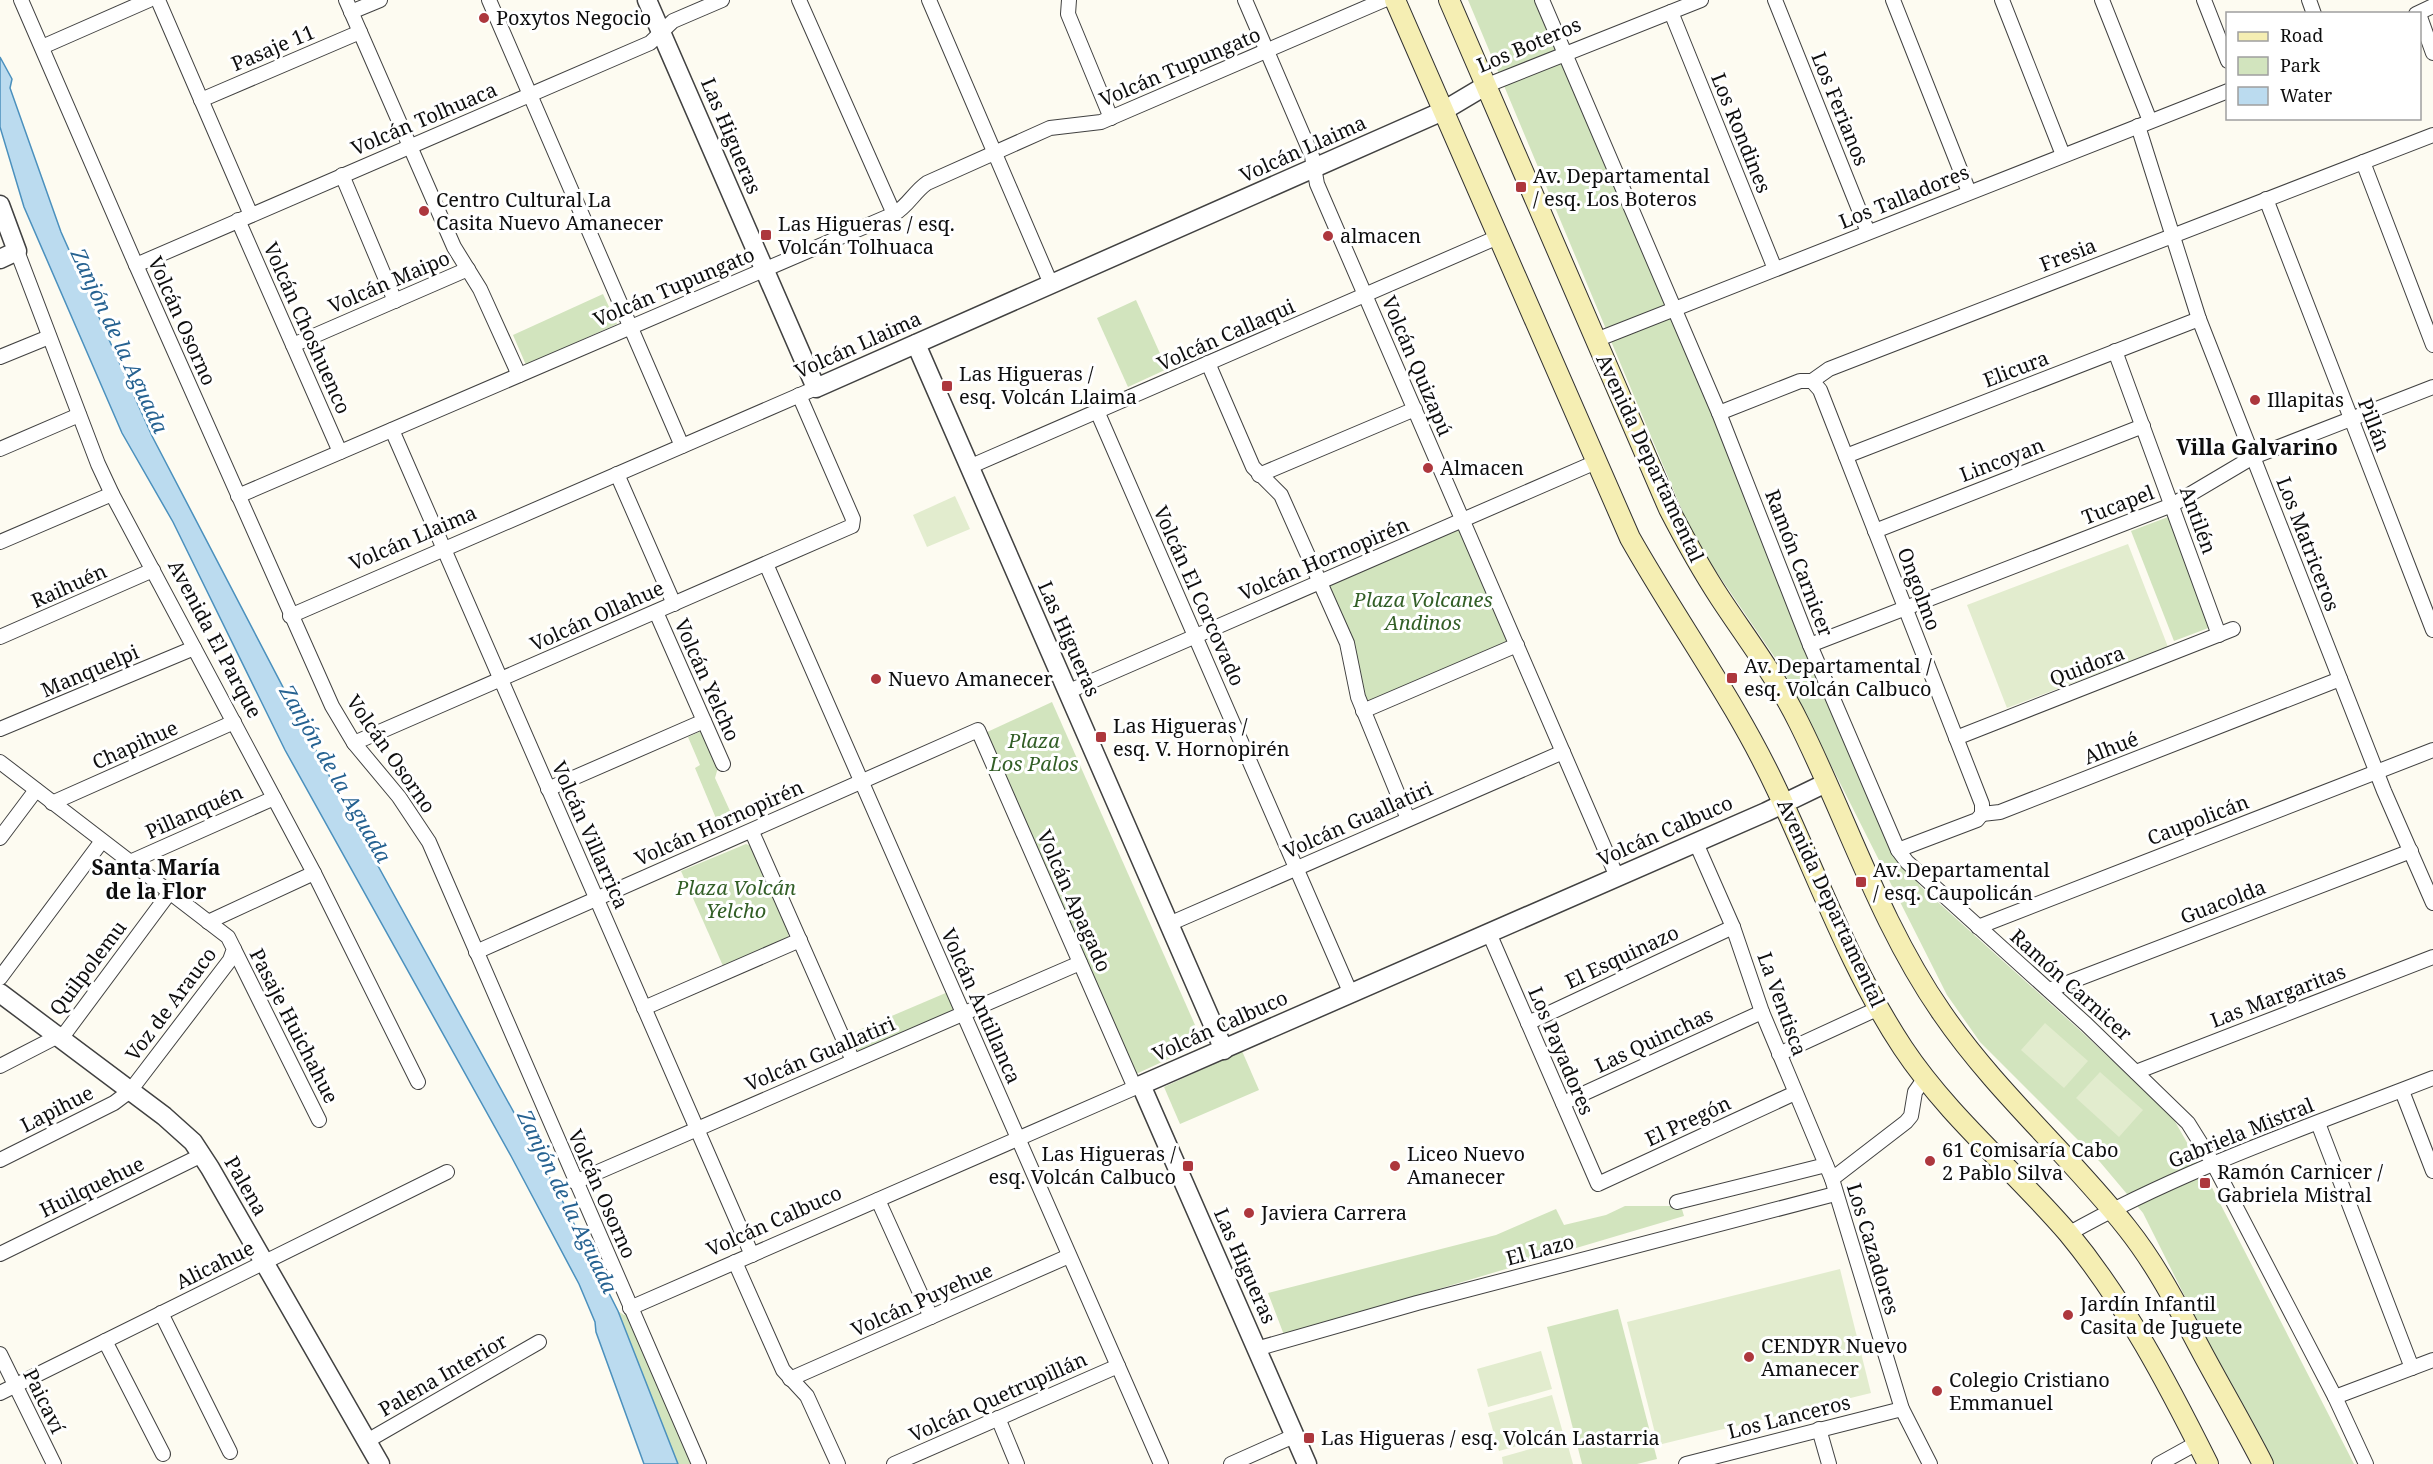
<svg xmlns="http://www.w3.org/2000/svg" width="2433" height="1464" font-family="'Noto Serif',serif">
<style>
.green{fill:#d2e4be}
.pitch{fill:#e2ecce}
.water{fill:#bbdbef;stroke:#4b90bd;stroke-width:1.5}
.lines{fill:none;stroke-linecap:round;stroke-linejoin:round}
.minor-casing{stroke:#414141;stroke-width:16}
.tertiary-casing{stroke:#414141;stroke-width:21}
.secondary-casing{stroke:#303030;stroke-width:22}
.minor{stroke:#fff;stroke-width:14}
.tertiary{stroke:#fff;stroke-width:18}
.secondary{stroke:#f5eeb3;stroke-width:20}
.poi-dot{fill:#ad373d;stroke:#fff;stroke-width:2}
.labels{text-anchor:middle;stroke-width:6;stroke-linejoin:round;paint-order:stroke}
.poi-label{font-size:20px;fill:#0e0e0e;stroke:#fff;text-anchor:start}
.street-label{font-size:20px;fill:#0e0e0e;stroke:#fff}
.park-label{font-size:20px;font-style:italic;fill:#325e26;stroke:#fff}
.water-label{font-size:21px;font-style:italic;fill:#266291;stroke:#fff}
.neighbourhood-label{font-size:21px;font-weight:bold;fill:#0e0e0e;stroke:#fff}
</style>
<rect width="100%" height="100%" fill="#fdfbf1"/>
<g class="green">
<polygon points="1468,0 1537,0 1718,422 1808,654 1874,811 1920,886 2084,1034 2173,1118 2206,1176 2354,1464 2269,1464 2143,1213 2100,1162 1980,1042 1947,995 1782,668 1694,539"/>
<polygon points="603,294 617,324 526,365 513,335"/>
<polygon points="1136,300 1167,369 1128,387 1097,318"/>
<polygon points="2168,517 2211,627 2174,641 2131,531"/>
<polygon points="1462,526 1511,641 1367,705 1327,585"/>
<polygon points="1052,702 1203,1043 1136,1074 985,733"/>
<polygon points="703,730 719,764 715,778 735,822 720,828 695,768 700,765 688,737"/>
<polygon points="746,844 756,848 790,928 788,937 723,966 681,871"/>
<polygon points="948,992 955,1009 953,1013 860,1052 853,1047 847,1035"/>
<polygon points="1242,1051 1259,1090 1180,1124 1164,1087"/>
<polygon points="1625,1206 1681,1206 1684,1216 1284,1335 1268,1293 1496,1235 1556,1209 1564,1225 1606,1215"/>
<polygon points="1618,1309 1657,1459 1637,1464 1582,1464 1547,1327"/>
<polygon points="618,1311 624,1315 629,1313 693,1464 678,1464"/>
</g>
<g class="pitch">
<polygon points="955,496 970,529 927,547 913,515"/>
<polygon points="2128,544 2168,647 2007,708 1967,605"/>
<polygon points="2045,1023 2088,1061 2064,1088 2021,1050"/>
<polygon points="2100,1072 2143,1110 2119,1137 2076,1098"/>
<polygon points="1840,1269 1871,1393 1658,1445 1627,1322"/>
<polygon points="1541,1351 1552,1389 1488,1407 1477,1369"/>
<polygon points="1552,1395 1563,1433 1499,1451 1488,1413"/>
<polygon points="1566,1439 1573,1464 1503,1464 1502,1457"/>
</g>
<polygon class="water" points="0,57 12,79 10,88 61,232 152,436 345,806 561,1198 618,1311 678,1464 644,1464 596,1332 595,1322 579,1284 511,1156 285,750 173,522 122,433 24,207 0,127"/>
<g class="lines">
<defs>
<g id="minor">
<polyline points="21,0 136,265 332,706 354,743 399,797 429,842 699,1464"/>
<polyline points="158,0 251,215"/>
<polyline points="346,0 454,247 480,289 519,375"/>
<polyline points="489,0 682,446"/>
<polyline points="799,0 894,214"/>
<polyline points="929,0 1051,284"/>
<polyline points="1069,0 1068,14 1111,118"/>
<polyline points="1245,0 1312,156 1317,184 1617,877"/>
<polyline points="1542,0 1719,413 1810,645 1898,850 1907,862 2086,1024 2188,1123 2213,1163 2335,1397 2366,1464"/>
<polyline points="1775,0 1868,232"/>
<polyline points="1893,0 1969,192"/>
<polyline points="2002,0 2063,155"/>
<polyline points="2102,0 2150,121"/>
<polyline points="2204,0 2228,61"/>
<polyline points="2309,0 2314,14"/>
<polyline points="351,12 380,0"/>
<polyline points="1671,12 1775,269"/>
<polyline points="2416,14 2433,6"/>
<polyline points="2420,17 2433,53"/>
<polyline points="42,47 149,0"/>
<polyline points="1485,86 1701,0"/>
<polyline points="201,100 360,32"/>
<polyline points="2138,126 2199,319 2384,791 2433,903"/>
<polyline points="2363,162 2433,345"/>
<polyline points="342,175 395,301"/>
<polyline points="2266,199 2433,630"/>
<polyline points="238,220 340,452"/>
<polyline points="17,251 98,464 112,494 314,873 418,1082"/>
<polyline points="136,265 650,43 673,21 722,0"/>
<polyline points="1596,340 2228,91"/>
<polyline points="293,345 468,269"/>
<polyline points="2115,351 2219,635"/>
<polyline points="0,357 49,337"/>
<polyline points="1208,363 1253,467 1281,495 1347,643 1358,697 1408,819"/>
<polyline points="1812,381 1820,390 1982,804 1982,814"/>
<polyline points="1097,411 1351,994"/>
<polyline points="1719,413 1800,381 1812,381 1829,369 2433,135"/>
<polyline points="392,430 752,1255"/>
<polyline points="0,449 79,415"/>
<polyline points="1846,456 2199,319"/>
<polyline points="969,467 1498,237"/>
<polyline points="617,474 674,604"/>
<polyline points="1259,475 1415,409"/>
<path d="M238 496 894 214C908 206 914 192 927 183L1050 128 1101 122 1384 0"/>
<polyline points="1875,531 2143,426"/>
<polyline points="0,542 112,494"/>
<polyline points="766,564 1161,1464"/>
<polyline points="656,612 723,764"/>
<polyline points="290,616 816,388"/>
<polyline points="0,637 153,570"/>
<polyline points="1810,645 2172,505 2253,457 2433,387"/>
<polyline points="1067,692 1596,462"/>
<polyline points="1363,711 1517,645"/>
<polyline points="0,729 194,648"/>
<polyline points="1956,738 2233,629"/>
<polyline points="354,743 852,526 853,519 799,395"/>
<polyline points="0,762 228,937 234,949 230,960 130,1091 114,1103 0,1160"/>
<polyline points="548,789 704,721"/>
<polyline points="52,803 234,722"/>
<polyline points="1982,814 2000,812 2340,679"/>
<polyline points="752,832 853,1061"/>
<polyline points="0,838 36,790"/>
<polyline points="1696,843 1733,927 1762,1012 1832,1179 1902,1409 1930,1464"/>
<polyline points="1898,850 1977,820 1982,814"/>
<polyline points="130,862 274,798"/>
<polyline points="208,922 314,873"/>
<polyline points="1169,924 1563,752"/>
<polyline points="1978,927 2433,750"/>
<polyline points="1489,933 1598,1184 1795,1093"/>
<polyline points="234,949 319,1120"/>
<polyline points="476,952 978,730 1135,1088"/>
<polyline points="0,978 102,841"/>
<polyline points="2049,990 2411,851"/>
<polyline points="644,1008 800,940"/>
<polyline points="1528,1023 1733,927"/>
<polyline points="1779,1054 1879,1008"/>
<polyline points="0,1066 66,1032 170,892"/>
<polyline points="2136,1072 2433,957"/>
<polyline points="2402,1091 2433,1171"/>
<polyline points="1563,1103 1762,1012"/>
<polyline points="2318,1123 2412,1368"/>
<polyline points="1832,1179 1906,1122 1911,1116 1915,1092 1925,1078"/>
<polyline points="575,1182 1080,963"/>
<polyline points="878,1200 931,1317"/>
<polyline points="1677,1202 1826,1165"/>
<path d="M2068 1234C2183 1169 2310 1126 2433 1078"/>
<polyline points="0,1254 202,1155"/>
<polyline points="735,1262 783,1370 807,1396 838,1464"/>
<polyline points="630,1308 1141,1085"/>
<polyline points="161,1313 230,1452"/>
<polyline points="105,1341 163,1454"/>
<polyline points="1256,1349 1417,1303 1835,1194"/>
<polyline points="0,1354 54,1464"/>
<polyline points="790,1379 1069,1256"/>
<polyline points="0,1393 447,1172"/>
<polyline points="2335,1397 2433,1360"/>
<polyline points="998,1418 1017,1464"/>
<polyline points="1819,1429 1829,1464"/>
<polyline points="367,1441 539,1342"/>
<polyline points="894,1464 1118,1366"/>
<polyline points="1231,1464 1294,1436"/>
<polyline points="1686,1464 1902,1409"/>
<polyline points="2159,1464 2197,1443"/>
</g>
<g id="tertiary">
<polyline points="647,0 816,388 1443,111 1485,86"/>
<polyline points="0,205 17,251 0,259"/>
<polyline points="916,344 1224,1050"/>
<polyline points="0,993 164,1116 193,1142 210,1168 380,1464"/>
<polyline points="1307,1464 1141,1085 1766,812 1826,783"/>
</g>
<g id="secondary">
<path d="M1395 0 1630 538C1678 623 1736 702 1777 790 1818 877 1850 968 1903 1048 1949 1117 2014 1170 2068 1233 2125 1302 2168 1384 2208 1464"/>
<path d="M1449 0 1669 509C1685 540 1701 569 1720 598 1747 639 1777 678 1799 723 1847 819 1880 924 1942 1013 1997 1093 2068 1153 2127 1228 2158 1267 2180 1311 2203 1354 2223 1391 2244 1427 2263 1464"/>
</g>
</defs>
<use href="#minor" class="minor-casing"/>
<use href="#tertiary" class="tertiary-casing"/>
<use href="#secondary" class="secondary-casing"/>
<use href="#minor" class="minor"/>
<use href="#tertiary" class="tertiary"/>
<use href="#secondary" class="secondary"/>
</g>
<g class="poi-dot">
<circle cx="484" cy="18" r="6"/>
<rect x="1515" y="181" width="12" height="12" rx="3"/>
<circle cx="424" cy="211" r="6"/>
<rect x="760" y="229" width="12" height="12" rx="3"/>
<circle cx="1328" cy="236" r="6"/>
<rect x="941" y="380" width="12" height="12" rx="3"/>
<circle cx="2255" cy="400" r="6"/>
<circle cx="1428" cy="468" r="6"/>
<rect x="1726" y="672" width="12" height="12" rx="3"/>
<circle cx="876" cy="679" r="6"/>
<rect x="1095" y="731" width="12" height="12" rx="3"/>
<rect x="1855" y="876" width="12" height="12" rx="3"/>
<circle cx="1930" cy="1161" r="6"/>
<rect x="1182" y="1160" width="12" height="12" rx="3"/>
<circle cx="1395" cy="1166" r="6"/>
<rect x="2199" y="1177" width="12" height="12" rx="3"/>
<circle cx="1249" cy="1213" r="6"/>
<circle cx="2068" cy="1315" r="6"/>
<circle cx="1749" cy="1357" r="6"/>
<circle cx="1937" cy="1391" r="6"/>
<rect x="1303" y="1432" width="12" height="12" rx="3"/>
</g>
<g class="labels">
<g class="poi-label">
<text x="496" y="25">Poxytos Negocio</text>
<text x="1533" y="183">Av. Departamental<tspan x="1533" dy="23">/ esq. Los Boteros</tspan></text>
<text x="436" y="207">Centro Cultural La<tspan x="436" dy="23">Casita Nuevo Amanecer</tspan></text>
<text x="778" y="231">Las Higueras / esq.<tspan x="778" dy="23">Volcán Tolhuaca</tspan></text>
<text x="1340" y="243">almacen</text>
<text x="959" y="381">Las Higueras /<tspan x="959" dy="23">esq. Volcán Llaima</tspan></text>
<text x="2267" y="407">Illapitas</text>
<text x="1440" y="475">Almacen</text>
<text x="1744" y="673">Av. Departamental /<tspan x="1744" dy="23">esq. Volcán Calbuco</tspan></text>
<text x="888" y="686">Nuevo Amanecer</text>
<text x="1113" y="733">Las Higueras /<tspan x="1113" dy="23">esq. V. Hornopirén</tspan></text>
<text x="1873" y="877">Av. Departamental<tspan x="1873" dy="23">/ esq. Caupolicán</tspan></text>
<text x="1942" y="1157">61 Comisaría Cabo<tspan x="1942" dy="23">2 Pablo Silva</tspan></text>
<text x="1176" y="1161" text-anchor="end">Las Higueras /<tspan x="1176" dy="23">esq. Volcán Calbuco</tspan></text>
<text x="1407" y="1161">Liceo Nuevo<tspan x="1407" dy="23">Amanecer</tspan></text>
<text x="2217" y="1179">Ramón Carnicer /<tspan x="2217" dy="23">Gabriela Mistral</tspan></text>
<text x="1261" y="1220">Javiera Carrera</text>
<text x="2080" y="1311">Jardín Infantil<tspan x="2080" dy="23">Casita de Juguete</tspan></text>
<text x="1761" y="1353">CENDYR Nuevo<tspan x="1761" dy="23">Amanecer</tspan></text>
<text x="1949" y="1387">Colegio Cristiano<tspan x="1949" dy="23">Emmanuel</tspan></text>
<text x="1321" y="1445">Las Higueras / esq. Volcán Lastarria</text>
</g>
<g class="street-label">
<text transform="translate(1529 45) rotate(-23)" y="7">Los Boteros</text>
<text transform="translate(273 48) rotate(-23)" y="7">Pasaje 11</text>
<text transform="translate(1180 67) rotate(-23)" y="7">Volcán Tupungato</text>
<text transform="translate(1840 109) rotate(68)" y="7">Los Ferianos</text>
<text transform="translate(424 119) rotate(-23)" y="7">Volcán Tolhuaca</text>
<text transform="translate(1741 133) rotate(68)" y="7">Los Rondines</text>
<text transform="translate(731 136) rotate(67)" y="7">Las Higueras</text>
<text transform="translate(1303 149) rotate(-24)" y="7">Volcán Llaima</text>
<text transform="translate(1904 197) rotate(-22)" y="7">Los Talladores</text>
<text transform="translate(2068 255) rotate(-21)" y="7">Fresia</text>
<text transform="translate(389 282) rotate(-23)" y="7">Volcán Maipo</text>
<text transform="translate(674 287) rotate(-23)" y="7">Volcán Tupungato</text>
<text transform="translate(182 321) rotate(66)" y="7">Volcán Osorno</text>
<text transform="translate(307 328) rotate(66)" y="7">Volcán Choshuenco</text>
<text transform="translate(1226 335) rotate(-24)" y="7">Volcán Callaqui</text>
<text transform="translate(858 345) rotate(-24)" y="7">Volcán Llaima</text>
<text transform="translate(1417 366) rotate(67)" y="7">Volcán Quizapú</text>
<text transform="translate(2016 369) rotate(-21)" y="7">Elicura</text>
<text transform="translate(2374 425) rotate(69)" y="7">Pillán</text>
<text transform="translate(1650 458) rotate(65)" y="7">Avenida Departamental</text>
<text transform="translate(2002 460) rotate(-21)" y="7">Lincoyan</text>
<text transform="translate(2118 505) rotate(-21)" y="7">Tucapel</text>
<text transform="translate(2198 520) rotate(70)" y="7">Antilén</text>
<text transform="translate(413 538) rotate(-23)" y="7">Volcán Llaima</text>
<text transform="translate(2308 544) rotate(69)" y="7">Los Matriceros</text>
<text transform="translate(1324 559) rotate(-23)" y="7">Volcán Hornopirén</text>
<text transform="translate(1799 563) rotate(69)" y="7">Ramón Carnicer</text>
<text transform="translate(69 586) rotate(-24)" y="7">Raihuén</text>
<text transform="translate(1919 589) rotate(69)" y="7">Ongolmo</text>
<text transform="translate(1199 596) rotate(66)" y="7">Volcán El Corcovado</text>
<text transform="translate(597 616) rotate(-24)" y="7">Volcán Ollahue</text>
<text transform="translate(215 639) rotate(62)" y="7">Avenida El Parque</text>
<text transform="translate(1069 639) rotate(66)" y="7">Las Higueras</text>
<text transform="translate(2087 666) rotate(-21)" y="7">Quidora</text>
<text transform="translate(90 671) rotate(-23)" y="7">Manquelpi</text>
<text transform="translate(707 680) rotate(66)" y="7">Volcán Yelcho</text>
<text transform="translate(135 745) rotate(-24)" y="7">Chapihue</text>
<text transform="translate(2111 748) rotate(-21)" y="7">Alhué</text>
<text transform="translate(391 754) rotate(55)" y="7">Volcán Osorno</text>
<text transform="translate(194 812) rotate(-24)" y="7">Pillanquén</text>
<text transform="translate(1358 820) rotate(-24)" y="7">Volcán Guallatiri</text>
<text transform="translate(2198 820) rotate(-21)" y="7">Caupolicán</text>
<text transform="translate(719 823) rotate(-24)" y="7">Volcán Hornopirén</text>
<text transform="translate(1665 831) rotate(-24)" y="7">Volcán Calbuco</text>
<text transform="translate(590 835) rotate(66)" y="7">Volcán Villarrica</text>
<text transform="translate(1074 901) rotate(66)" y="7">Volcán Apagado</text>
<text transform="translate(2223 902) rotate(-21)" y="7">Guacolda</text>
<text transform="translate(1831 903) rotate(65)" y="7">Avenida Departamental</text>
<text transform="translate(1622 957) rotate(-25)" y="7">El Esquinazo</text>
<text transform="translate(88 968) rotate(-53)" y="7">Quilpolemu</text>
<text transform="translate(2071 985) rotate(42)" y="7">Ramón Carnicer</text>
<text transform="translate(2278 996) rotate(-21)" y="7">Las Margaritas</text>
<text transform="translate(171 1004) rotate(-53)" y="7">Voz de Arauco</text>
<text transform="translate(1782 1004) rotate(70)" y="7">La Ventisca</text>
<text transform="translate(981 1006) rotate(66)" y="7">Volcán Antillanca</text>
<text transform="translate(294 1026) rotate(63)" y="7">Pasaje Huichahue</text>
<text transform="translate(1220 1026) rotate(-24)" y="7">Volcán Calbuco</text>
<text transform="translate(1654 1040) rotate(-25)" y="7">Las Quinchas</text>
<text transform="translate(1561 1051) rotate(67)" y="7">Los Payadores</text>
<text transform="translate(820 1054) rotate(-23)" y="7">Volcán Guallatiri</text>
<text transform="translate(57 1109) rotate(-27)" y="7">Lapihue</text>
<text transform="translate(1688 1121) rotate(-25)" y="7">El Pregón</text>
<text transform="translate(2241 1133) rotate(-22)" y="7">Gabriela Mistral</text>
<text transform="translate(246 1186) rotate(60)" y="7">Palena</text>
<text transform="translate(92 1187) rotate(-26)" y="7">Huilquehue</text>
<text transform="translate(602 1194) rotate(66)" y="7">Volcán Osorno</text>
<text transform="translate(774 1221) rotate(-24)" y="7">Volcán Calbuco</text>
<text transform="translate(1873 1249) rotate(73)" y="7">Los Cazadores</text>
<text transform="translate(1540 1250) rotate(-15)" y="7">El Lazo</text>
<text transform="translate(215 1265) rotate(-26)" y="7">Alicahue</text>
<text transform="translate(1245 1266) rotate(66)" y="7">Las Higueras</text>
<text transform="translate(922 1300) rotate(-24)" y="7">Volcán Puyehue</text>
<text transform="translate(443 1375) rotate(-30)" y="7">Palena Interior</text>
<text transform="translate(998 1397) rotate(-24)" y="7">Volcán Quetrupillán</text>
<text transform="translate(44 1401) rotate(64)" y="7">Paicaví</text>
<text transform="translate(1789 1417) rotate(-14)" y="7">Los Lanceros</text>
</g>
<g class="park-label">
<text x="1423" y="607">Plaza Volcanes<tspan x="1423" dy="23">Andinos</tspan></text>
<text x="1034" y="748">Plaza<tspan x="1034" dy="23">Los Palos</tspan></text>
<text x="736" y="895">Plaza Volcán<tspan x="736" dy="23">Yelcho</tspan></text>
</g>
<g class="water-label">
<text transform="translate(119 341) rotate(65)" y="7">Zanjón de la Aguada</text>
<text transform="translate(335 774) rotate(60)" y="7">Zanjón de la Aguada</text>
<text transform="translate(567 1202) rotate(64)" y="7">Zanjón de la Aguada</text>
</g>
<g class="neighbourhood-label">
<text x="2257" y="455">Villa Galvarino</text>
<text x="156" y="875">Santa María<tspan x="156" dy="24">de la Flor</tspan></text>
</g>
</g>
<rect x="2226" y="12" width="195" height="108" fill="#ffffff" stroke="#9f9f9f" stroke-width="1.5"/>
<rect x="2238" y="32" width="30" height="9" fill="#f5eeb3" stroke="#9f9f9f" stroke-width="1.5"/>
<text x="2280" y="42" font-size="18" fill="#0e0e0e">Road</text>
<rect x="2238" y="57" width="30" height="18" fill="#d2e4be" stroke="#9f9f9f" stroke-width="1.5"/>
<text x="2280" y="72" font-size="18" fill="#0e0e0e">Park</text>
<rect x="2238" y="87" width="30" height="18" fill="#bbdbef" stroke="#9f9f9f" stroke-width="1.5"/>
<text x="2280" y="102" font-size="18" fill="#0e0e0e">Water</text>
</svg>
